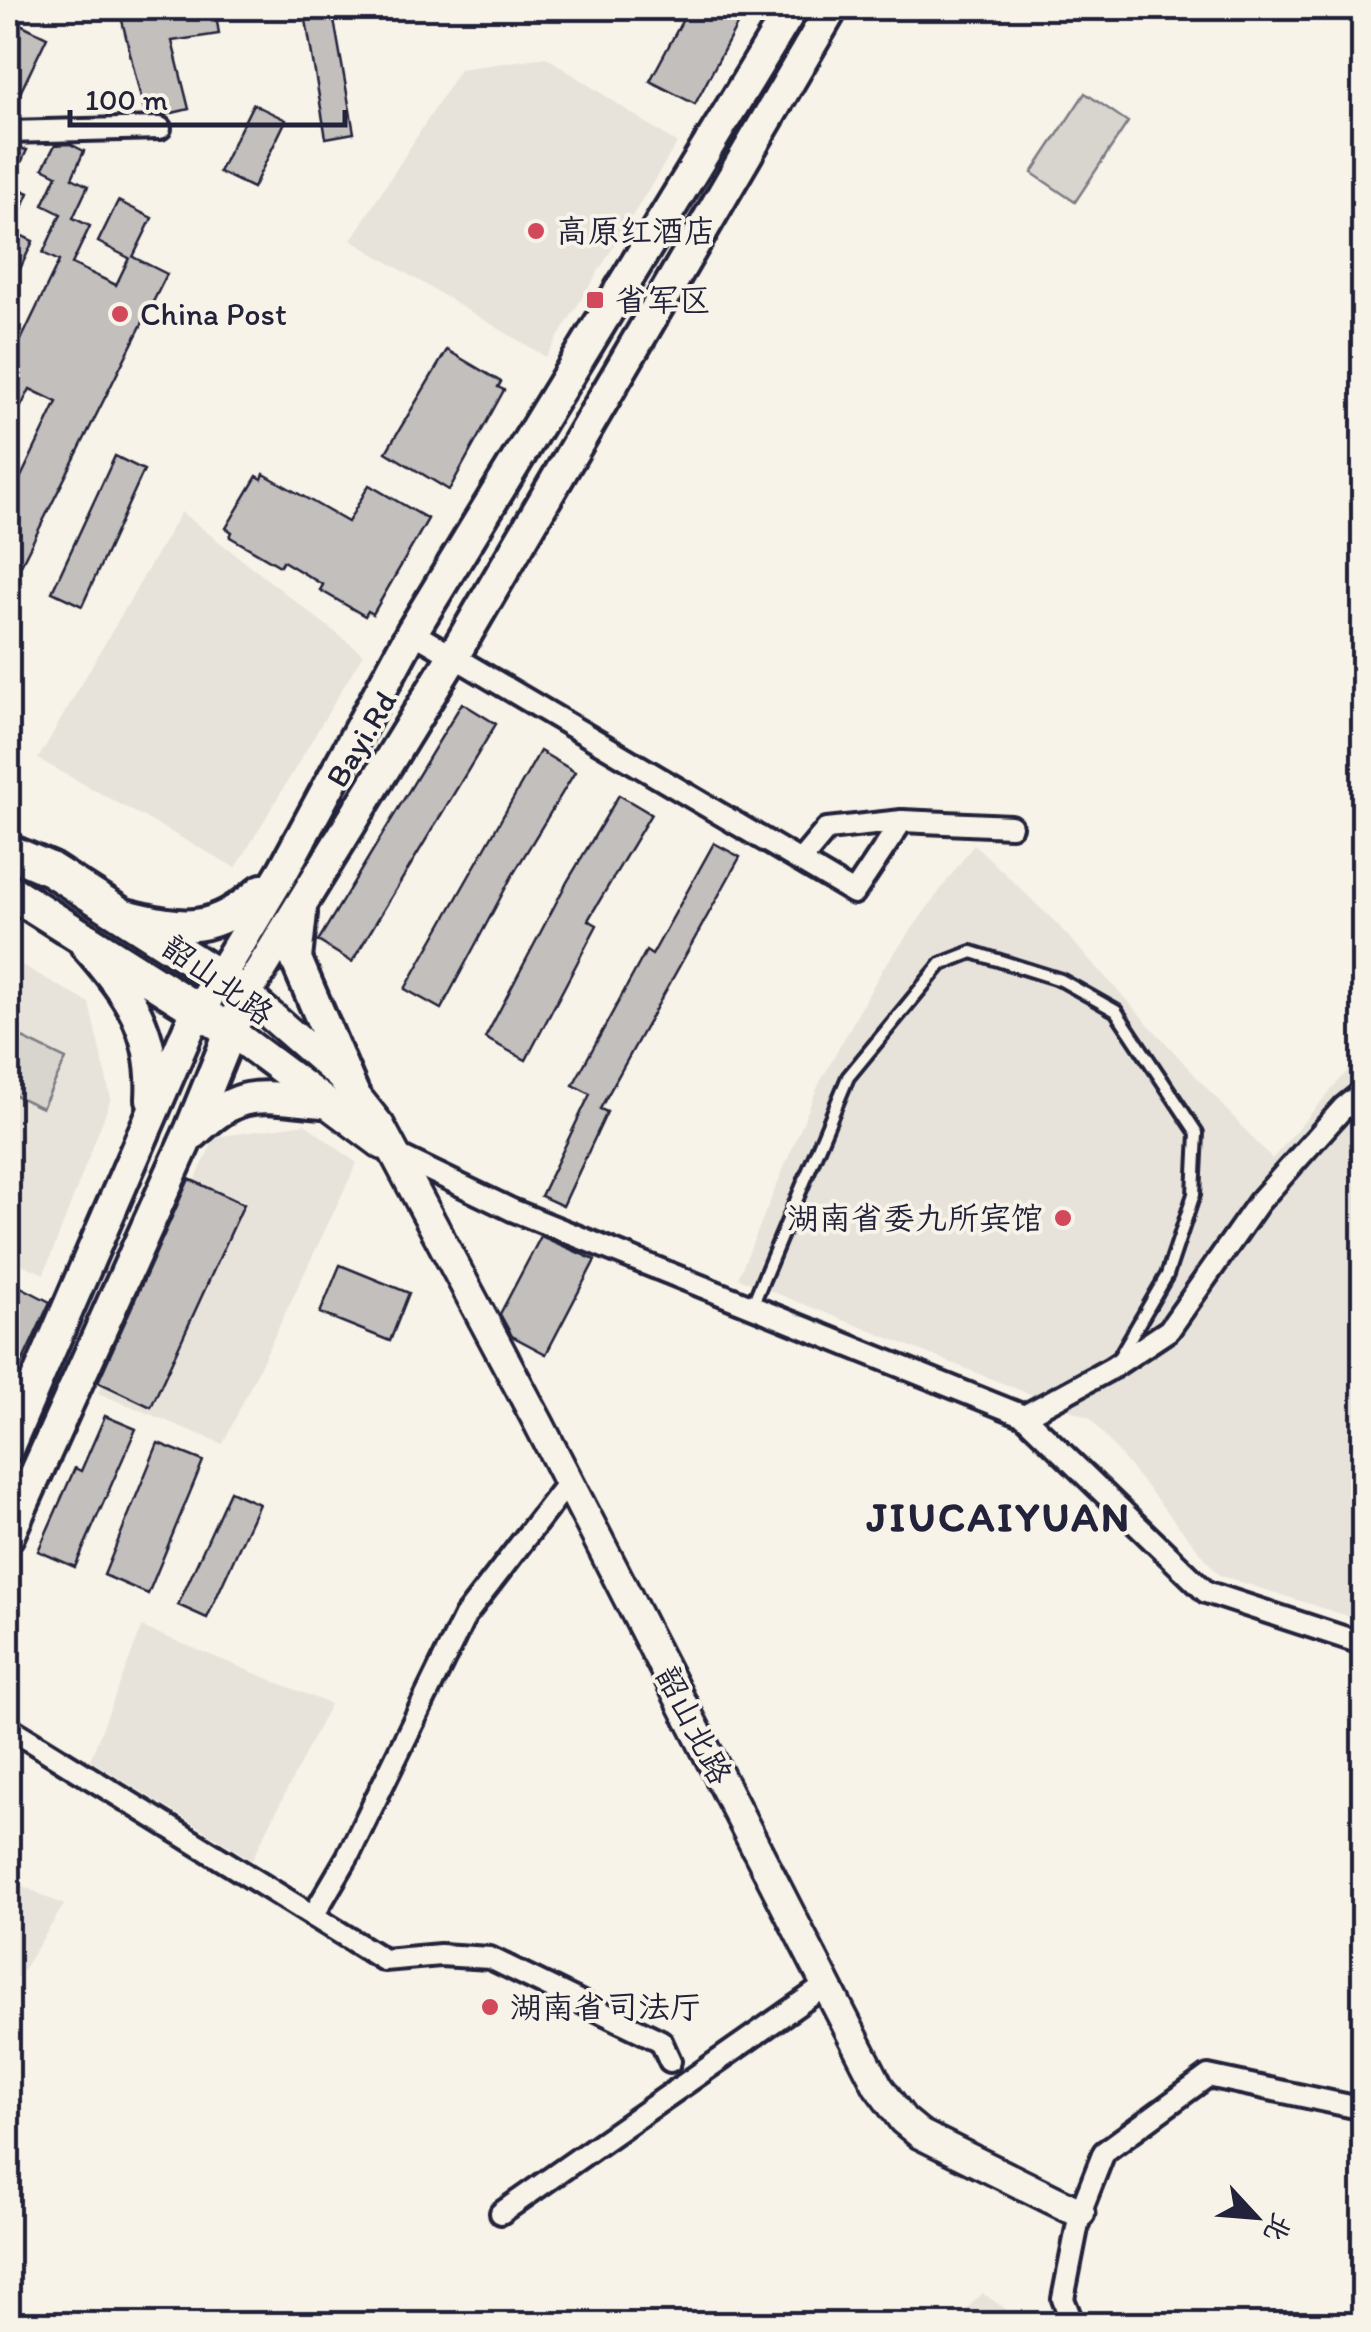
<svg xmlns="http://www.w3.org/2000/svg" width="1371" height="2332" font-family="Itim,'LXGW WenKai TC',sans-serif">
<style>
.built{fill:#e7e3db}
.green{fill:#d8d5cf;stroke:#7d7c85;stroke-width:2.5}
.building{fill:#c2bfbd;stroke:#22223b;stroke-width:2.5}
.lines{fill:none;stroke-linecap:round;stroke-linejoin:round}
.service-casing{stroke:#22223b;stroke-width:18}
.minor-casing{stroke:#22223b;stroke-width:28}
.tertiary-casing{stroke:#22223b;stroke-width:35}
.secondary-casing{stroke:#22223b;stroke-width:38}
.primary-casing{stroke:#22223b;stroke-width:40}
.service{stroke:#f7f3e8;stroke-width:10}
.minor{stroke:#f7f3e8;stroke-width:20}
.tertiary{stroke:#f7f3e8;stroke-width:28}
.secondary{stroke:#f7f3e8;stroke-width:30}
.primary{stroke:#f7f3e8;stroke-width:32}
.poi-dot{fill:#d1495b;stroke:#f7f3e8;stroke-width:4}
.labels{text-anchor:middle;stroke-width:8;stroke-linejoin:round;paint-order:stroke}
.poi-label{font-size:32px;fill:#22223b;stroke:#f7f3e8;text-anchor:start}
.street-label{font-size:32px;fill:#22223b;stroke:#f7f3e8}
.district-label{font-size:42px;font-weight:bold;letter-spacing:2.5px;fill:#22223b;stroke:#f7f3e8}
</style>
<rect width="100%" height="100%" fill="#f7f3e8"/>
<filter id="ink" filterUnits="userSpaceOnUse"><feTurbulence type="fractalNoise" baseFrequency=".01" numOctaves="2"/><feDisplacementMap in="SourceGraphic" scale="20" xChannelSelector="R" yChannelSelector="G"/><feConvolveMatrix kernelMatrix="1 2 1 2 8 2 1 2 1" color-interpolation-filters="sRGB"/></filter>
<g filter="url(#ink)">
<g class="built">
<polygon points="546,57 677,143 546,357 351,240 460,69"/>
<polygon points="181,512 363,654 236,868 38,759"/>
<polygon points="974,844 1056,923 1272,1159 1355,1062 1363,1057 1363,1621 1219,1575 1090,1418 738,1278 819,1084 882,970"/>
<polygon points="8,957 89,1003 111,1099 44,1274 8,1258"/>
<polygon points="305,1124 357,1163 223,1444 98,1393 215,1137"/>
<polygon points="142,1627 330,1704 252,1860 90,1760"/>
<polygon points="8,1879 64,1905 18,1978 8,1971"/>
<polygon points="982,2293 1028,2324 952,2324"/>
</g>
<g class="green">
<polygon points="1085,93 1128,122 1075,202 1032,173"/>
<polygon points="8,1031 66,1059 42,1108 8,1092"/>
</g>
<g class="building">
<polygon points="119,8 215,8 219,34 172,41 189,109 164,115 145,115"/>
<polygon points="304,8 332,8 354,133 326,138"/>
<polygon points="689,8 746,8 695,104 650,81"/>
<polygon points="16,22 47,37 8,118 8,39"/>
<polygon points="253,104 286,120 253,188 219,172"/>
<polygon points="70,144 84,151 72,178 88,186 73,218 90,226 72,264 116,285 129,258 98,242 118,201 152,218 133,257 167,274 8,591 8,504 57,402 30,389 8,432 8,367 59,261 43,253 61,214 43,205 57,175 43,168 55,145"/>
<polygon points="8,146 27,150 11,185 29,193 12,231 33,241 8,295"/>
<polygon points="447,350 501,382 498,387 504,390 449,490 386,452"/>
<polygon points="115,456 144,470 82,606 52,592"/>
<polygon points="264,474 348,522 369,485 428,519 373,614 368,611 365,616 320,590 323,585 283,561 280,566 230,537 232,532 226,528 257,476 262,479"/>
<polygon points="462,703 496,724 352,962 318,941"/>
<polygon points="540,751 575,772 512,876 441,1009 405,989"/>
<polygon points="619,795 651,814 588,920 597,925 526,1060 485,1038 567,882"/>
<polygon points="714,843 740,857 600,1109 607,1112 563,1206 541,1196 590,1094 573,1085 646,951 652,955"/>
<polygon points="189,1179 244,1204 151,1407 98,1382"/>
<polygon points="541,1236 595,1260 546,1354 512,1336 500,1314"/>
<polygon points="340,1265 409,1293 390,1341 320,1313"/>
<polygon points="15,1284 50,1302 8,1393 8,1299"/>
<polygon points="105,1416 136,1429 75,1567 38,1551 75,1468 81,1471"/>
<polygon points="158,1443 203,1461 148,1594 104,1575"/>
<polygon points="230,1491 259,1504 207,1618 178,1605"/>
</g>
<g class="lines">
<defs>
<polyline id="service" points="752,1306 848,1077 941,964 972,952 1061,980 1116,1011 1197,1133 1194,1194 1167,1275 1118,1359"/>
<g id="minor">
<polyline points="8,132 160,128"/>
<polyline points="412,632 854,893 902,821"/>
<polyline points="801,860 827,829 902,821 1011,826"/>
<polyline points="394,1153 512,1210 1024,1416 1206,1592 1364,1644"/>
<polyline points="1024,1416 1112,1368 1169,1330 1259,1202 1344,1107 1364,1091"/>
<polyline points="8,1727 384,1960 440,1955 490,1958 661,2041 670,2061"/>
<polyline points="313,1916 348,1856 465,1616 569,1481"/>
<polyline points="501,2213 826,1985"/>
<polyline points="1073,2324 1063,2299 1080,2213 1104,2152 1208,2076 1364,2109"/>
</g>
<g id="tertiary">
<polyline points="246,994 340,1076 380,1126 539,1424 878,2086 903,2120 920,2134 1080,2213"/>
<polyline points="229,1030 383,1145"/>
</g>
<g id="secondary">
<polyline points="301,913 296,959 353,1093"/>
<path d="M125 915C188 931 212 933 262 890"/>
<path d="M86 945C129 993 156 1032 152 1099"/>
<path d="M194 1133C241 1086 260 1097 322 1102"/>
<polyline points="8,1447 189,1028 283,871 412,632 792,8"/>
<polyline points="8,1536 191,1129 246,994 454,655 832,8"/>
</g>
<g id="primary">
<polyline points="8,851 50,869 246,994"/>
<polyline points="8,890 229,1030"/>
</g>
</defs>
<use href="#service" class="service-casing"/>
<use href="#minor" class="minor-casing"/>
<use href="#tertiary" class="tertiary-casing"/>
<use href="#secondary" class="secondary-casing"/>
<use href="#primary" class="primary-casing"/>
<use href="#service" class="service"/>
<use href="#minor" class="minor"/>
<use href="#tertiary" class="tertiary"/>
<use href="#secondary" class="secondary"/>
<use href="#primary" class="primary"/>
</g>
</g>
<g class="poi-dot">
<circle cx="536" cy="231" r="10"/>
<rect x="585" y="290" width="20" height="20" rx="5"/>
<circle cx="120" cy="314" r="10"/>
<circle cx="1063" cy="1218" r="10"/>
<circle cx="490" cy="2007" r="10"/>
</g>
<g class="labels">
<g class="poi-label">
<text x="556" y="242">高原红酒店</text>
<text x="615" y="311">省军区</text>
<text x="140" y="325">China Post</text>
<text x="1043" y="1229" text-anchor="end">湖南省委九所宾馆</text>
<text x="510" y="2018">湖南省司法厅</text>
</g>
<g class="street-label">
<text transform="translate(361 739) rotate(-59)" y="11">Bayi.Rd</text>
<text transform="translate(218 980) rotate(36)" y="11">韶山北路</text>
<text transform="translate(694 1725) rotate(63)" y="11">韶山北路</text>
</g>
<g class="district-label">
<text x="999" y="1531">JIUCAIYUAN</text>
</g>
</g>
<rect width="1371" height="2332" fill="none" stroke="#f7f3e8" stroke-width="40"/>
<rect x="20" y="20" width="1331" height="2292" fill="none" stroke="#22223b" stroke-width="4" filter="url(#ink)"/>
<g transform="translate(1256 2217) rotate(116)" stroke="#f7f3e8" stroke-width="8" paint-order="stroke">
<path d="M0-8L18 38L0 25L-18 38Z" fill="#22223b"/>
<text y="-15" font-size="28" font-weight="bold" text-anchor="middle" fill="#22223b">北</text>
</g>
<path d="M70 110v15h275v-15" fill="none" stroke="#22223b" stroke-width="5"/>
<text x="85" y="110" font-size="30" fill="#22223b" stroke="#f7f3e8" stroke-width="8" paint-order="stroke">100 m</text>
</svg>
